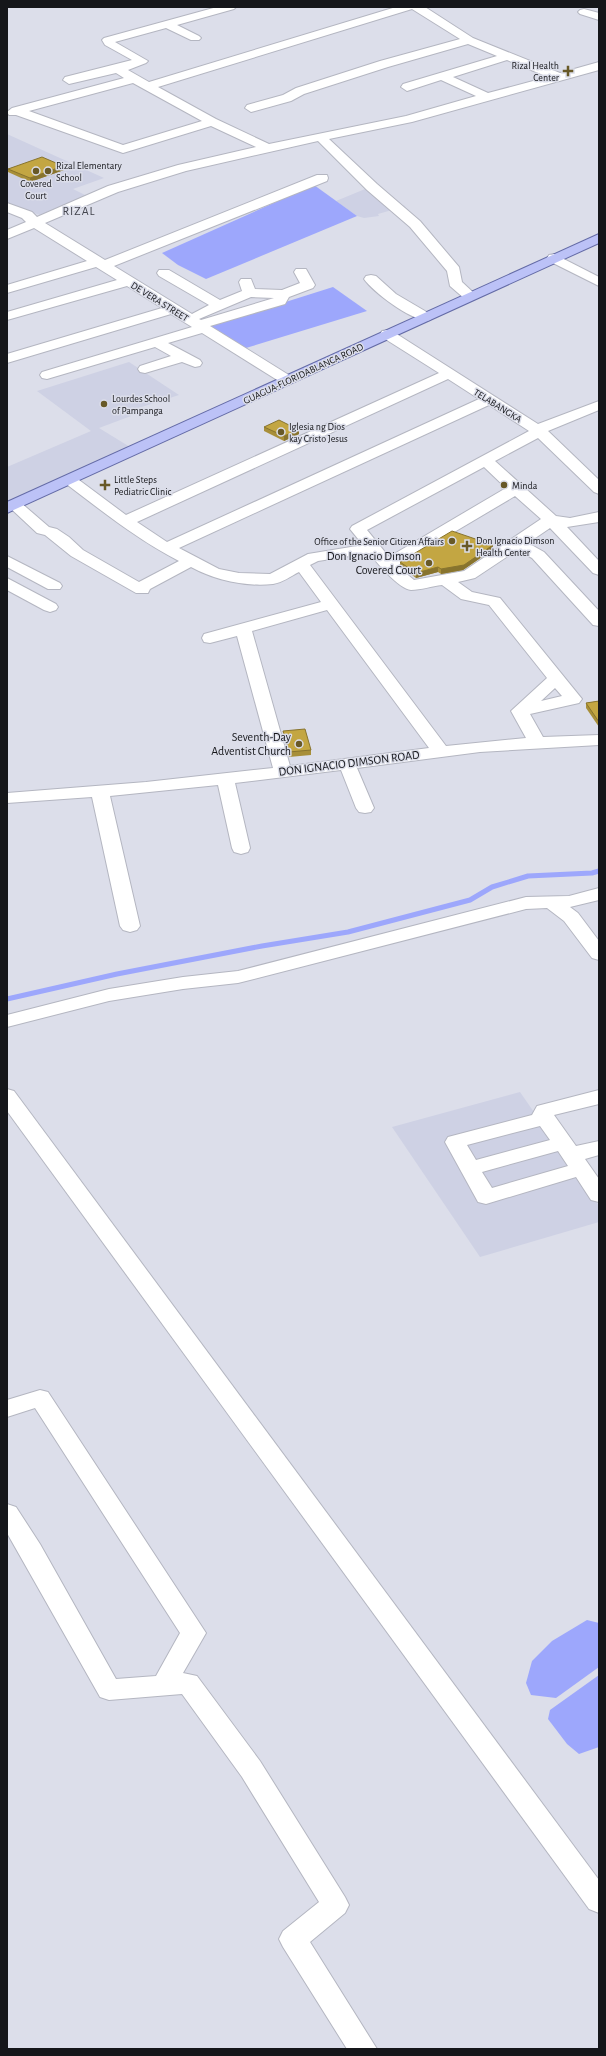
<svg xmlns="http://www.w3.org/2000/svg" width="606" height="2056" font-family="'Alegreya Sans',sans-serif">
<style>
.built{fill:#ced1e4}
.water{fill:#9da7fc}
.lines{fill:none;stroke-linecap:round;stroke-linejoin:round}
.stream{stroke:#9da7fc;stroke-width:5}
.minor-casing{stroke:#b4b6c1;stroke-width:2}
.major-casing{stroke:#646ba6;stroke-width:2}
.minor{fill:#fff;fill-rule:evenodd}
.major{fill:#bcc2f7;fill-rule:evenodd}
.wall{fill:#a88f39}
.shaded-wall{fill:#88742e}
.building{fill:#c3a642;stroke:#88742e}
.poi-dot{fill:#685927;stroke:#dcdeea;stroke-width:1.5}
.labels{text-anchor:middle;stroke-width:3;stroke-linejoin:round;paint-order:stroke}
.far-poi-label{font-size:10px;fill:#15161a;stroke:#dcdeea;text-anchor:start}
.far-street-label{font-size:10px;fill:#15161a;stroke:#dcdeea}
.far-quarter-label{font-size:12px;letter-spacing:1px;fill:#43454e;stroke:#dcdeea}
.poi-label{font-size:12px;fill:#15161a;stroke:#dcdeea;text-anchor:end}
.street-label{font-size:12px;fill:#15161a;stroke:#dcdeea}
</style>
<rect width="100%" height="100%" fill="#dcdeea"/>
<g class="built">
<polygon points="7,134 104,178 73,189 87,196 40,215 7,204"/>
<polygon points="370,187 392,204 406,206 378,214 379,216 364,218 357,216 336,201"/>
<polygon points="129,362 179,395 126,412 131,416 99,428 130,447 7,505 7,467 91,431 37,391"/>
<polygon points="520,1092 599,1206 599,1222 480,1257 392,1127"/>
</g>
<g class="water">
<polygon points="314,185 357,216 206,279 178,265 162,253"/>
<polygon points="333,287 367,311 246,348 210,326"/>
<polygon points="587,1620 599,1623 599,1667 556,1698 531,1695 526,1683 532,1661 552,1641"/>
<polygon points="599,1675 599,1747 579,1754 567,1744 548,1719 550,1710"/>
</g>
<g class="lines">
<polyline class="stream" points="7,999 117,974 262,946 348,932 470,900 492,887 528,876 592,873 599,871"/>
<defs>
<g id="minor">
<path d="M217 7H236L234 9 177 25 199 36 201 38 199 40H191L166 28 115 42 148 61 146 63 128 70 149 82 396 7H425L473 38 560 73 599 62V70L412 122 329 139 377 184 420 221 459 267 462 282 477 296 475 299H465L450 286 447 271 410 227 367 190 318 141 186 171 118 192 45 223 105 260 317 175H327L328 178 327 181 114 266 192 314 209 305 159 276 157 273 159 270H169L220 300 242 291 239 282 241 279H251L255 289 282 290 300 283 294 272 296 269H306L315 285 313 288 289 297 285 304 210 326 292 377 294 380 292 383H282L202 333 168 343 200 360 202 363 200 366 195 367 182 362 145 373 140 372 138 369 140 366 171 356 155 347 47 379 42 378 40 375 42 372 192 327 171 314 7 363V354L162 308 127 286 7 320V312L117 280 96 267 7 293V285L87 261 34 228 7 239V230L26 222 22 218 7 212V203L32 212 37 217 108 186 178 165 256 147 211 126 123 153 16 115H9L7 112 12 108 124 78 116 73 69 84 63 80 65 77 132 60 105 45 102 40 104 38ZM412 9 460 39 380 61 296 88 283 95 247 105 245 108 251 112 291 101 304 94 388 67 468 44 497 56 403 84 401 87 407 91 441 80 476 96 406 116 269 144 216 119 158 87ZM507 60 548 77 488 93 453 77ZM133 83 202 121 123 145 29 111ZM251 297 274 298 201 320 199 319Z"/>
<polygon points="584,9 599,13 599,20 580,14 578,12 580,10"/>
<polygon points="554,254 599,277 599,286 549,261 547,258 549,255"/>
<path d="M371 275 376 276 396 294 430 314 432 317 430 320C415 324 373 292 364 279L366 276Z"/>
<path d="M387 330 392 331 538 424 599 401V410L548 431 599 480V494L594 492 538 438 495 461 556 516 570 518 599 512V522L567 527 599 561V575L593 573 550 528 528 543 544 552 599 611V626L593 625 532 558 517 550 475 578 458 582 472 592 500 598 582 699 579 703 530 714 543 737 599 735V745L480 752 357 768 374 808 371 812 365 813 359 812 356 808 341 770 235 783 250 848 248 852 241 854 234 852 232 848 218 785 110 796 140 926 137 930 130 932 123 930 120 926 92 797 7 803V793L146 782 273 768 237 636 210 643 204 642 202 638 204 634 321 602 299 572C291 576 282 583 273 584 245 587 215 580 191 567L150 589 148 593H136L71 556 45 535 37 533 7 505 10 502H20L49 527 57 529 69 537 83 550 139 582 179 561C138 540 102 511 65 483L62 480 65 477H75L126 515 439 373 382 337 380 334 382 331ZM448 379 479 399 167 542 137 522ZM489 405 529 431 352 526 350 529 363 545 308 554 270 574 239 573 219 569 179 548ZM484 467 506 488 389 557 367 530ZM515 496 541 519 464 571 414 580 397 566ZM369 553C377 563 399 589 411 590 421 590 432 586 442 585L461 599 489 605 547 678 511 711 526 738 446 746 310 565 318 561ZM327 610 429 748 290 766 252 631ZM555 688 562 696 541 701Z"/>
<polygon points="7,556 60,583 62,586 60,589 48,589 7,567"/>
<polygon points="7,578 56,604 58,607 56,610 50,612 44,610 7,590"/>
<polygon points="599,888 599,900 570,907 578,913 599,941 599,960 592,958 564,921 547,908 526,909 238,983 183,989 109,1001 7,1027 7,1015 109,989 183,977 238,971 526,897 569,896"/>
<polygon points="7,1089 14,1091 599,1880 599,1913 589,1909 7,1111"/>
<path d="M599 1090V1104L554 1115 576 1146 599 1141V1155L585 1159 599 1179V1202L591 1200 576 1177 486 1204 478 1202 445 1142 448 1137 532 1115 537 1106ZM540 1126 550 1140 476 1160 467 1145ZM558 1151 568 1166 492 1188 482 1172Z"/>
<polygon points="40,1390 48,1392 206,1633 183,1673 197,1676 260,1761 345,1897 349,1905 345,1913 310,1942 377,2049 347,2049 283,1947 279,1939 283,1931 319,1902 242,1777 182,1694 109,1700 100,1697 7,1533 7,1504 16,1507 40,1544 116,1679 156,1676 180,1633 35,1408 7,1417 7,1400"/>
</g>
<polygon id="major" points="599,234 599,243 7,513 7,502"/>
</defs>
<use href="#minor" class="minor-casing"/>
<use href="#major" class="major-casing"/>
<use href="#minor" class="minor"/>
<use href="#major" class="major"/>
</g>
<g class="wall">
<polygon points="8,169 64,170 30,182 8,172"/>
<polygon points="264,427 299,434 284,441 264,431"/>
<polygon points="493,545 492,550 463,570 441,574 438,572 416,578 400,566 400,562"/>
<polygon points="599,701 599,727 586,708 586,703"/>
<polygon points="283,731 311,750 311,755 289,757 283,735"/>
</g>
<g class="shaded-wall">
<polygon points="63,166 64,170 30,182 30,178"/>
<polygon points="299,430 299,434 284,441 284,436"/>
<polygon points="493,545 492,550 463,570 441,574 441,569"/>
<polygon points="438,567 438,572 416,578 416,573"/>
</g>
<g class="building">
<polygon points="42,157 63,166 30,178 8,169"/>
<polygon points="279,420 299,430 284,436 264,427"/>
<polygon points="452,531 493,545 464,565 441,569 438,567 416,573 400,562"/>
<polygon points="599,701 599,722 586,703"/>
<polygon points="305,729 311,750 289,752 283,731"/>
</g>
<g class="poi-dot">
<path d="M566 65h4v4h4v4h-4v4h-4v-4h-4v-4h4z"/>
<circle cx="36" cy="171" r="4"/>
<circle cx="48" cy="171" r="4"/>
<circle cx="104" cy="404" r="4"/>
<circle cx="281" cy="432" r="4"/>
<path d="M103 479h4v4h4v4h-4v4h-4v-4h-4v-4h4z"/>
<circle cx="504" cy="485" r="4"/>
<circle cx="452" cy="541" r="4"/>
<path d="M465 540h4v4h4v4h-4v4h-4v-4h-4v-4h4z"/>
<circle cx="429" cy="563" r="4"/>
<circle cx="299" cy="744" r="4"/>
</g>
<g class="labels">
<g class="far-poi-label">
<text x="559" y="69" text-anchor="end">Rizal Health<tspan x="559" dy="12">Center</tspan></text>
<text x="56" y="169">Rizal Elementary<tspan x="56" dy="12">School</tspan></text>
<text x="36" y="187" text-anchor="middle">Covered<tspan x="36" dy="12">Court</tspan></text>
<text x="112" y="402">Lourdes School<tspan x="112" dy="12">of Pampanga</tspan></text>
<text x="289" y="430">Iglesia ng Dios<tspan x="289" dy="12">kay Cristo Jesus</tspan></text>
<text x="114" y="483">Little Steps<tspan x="114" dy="12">Pediatric Clinic</tspan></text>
<text x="512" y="489">Minda</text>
<text x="476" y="544">Don Ignacio Dimson<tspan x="476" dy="12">Health Center</tspan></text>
<text x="444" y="545" text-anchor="end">Office of the Senior Citizen Affairs</text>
</g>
<g class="far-street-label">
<text transform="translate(160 301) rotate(32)" y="4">DE VERA STREET</text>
<text transform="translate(303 373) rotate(-25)" y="4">GUAGUA-FLORIDABLANCA ROAD</text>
<text transform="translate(498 405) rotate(32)" y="4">TELABANGKA</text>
</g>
<g class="far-quarter-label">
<text x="79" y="215">RIZAL</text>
</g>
<g class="poi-label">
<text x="421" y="560">Don Ignacio Dimson<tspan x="421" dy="14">Covered Court</tspan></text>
<text x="291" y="741">Seventh-Day<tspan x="291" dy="14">Adventist Church</tspan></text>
</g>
<g class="street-label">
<text transform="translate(349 763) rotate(-7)" y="4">DON IGNACIO DIMSON ROAD</text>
</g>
</g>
<rect width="606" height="2056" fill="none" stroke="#15161a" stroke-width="16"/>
</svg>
